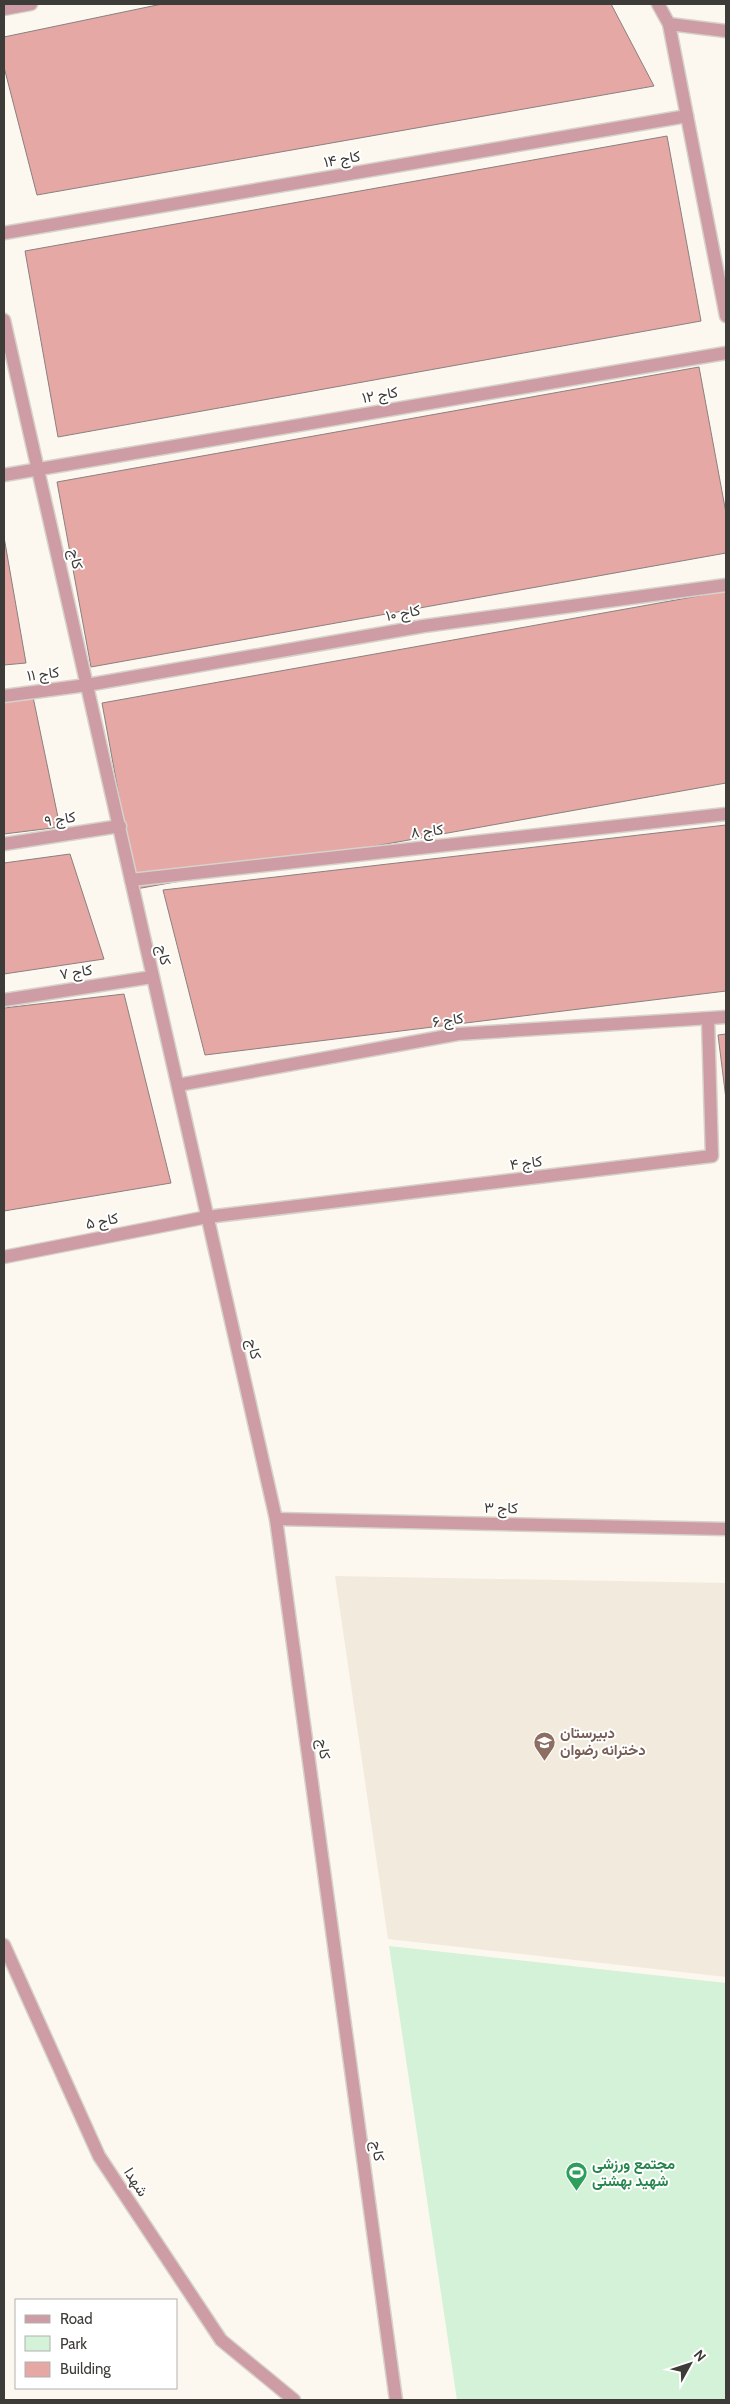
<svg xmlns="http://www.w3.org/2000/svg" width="730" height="2404" font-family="Cabin,Vazirmatn,sans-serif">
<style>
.built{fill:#f2eadc}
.green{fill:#d3f2d8}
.building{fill:#e5a8a5;stroke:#8a8080}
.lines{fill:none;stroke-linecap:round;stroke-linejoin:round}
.minor-casing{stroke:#d6d2ca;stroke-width:15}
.minor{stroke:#cd9ca4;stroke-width:12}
.labels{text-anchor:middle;stroke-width:4;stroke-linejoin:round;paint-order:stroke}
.street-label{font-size:15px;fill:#3e3c38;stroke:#fff}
.education-label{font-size:15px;font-weight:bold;fill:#785e54;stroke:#fff;text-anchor:start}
.leisure-label{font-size:15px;font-weight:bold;fill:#27864d;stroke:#fff;text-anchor:start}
</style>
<rect width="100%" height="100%" fill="#fcf8ef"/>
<polygon class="built" points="335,1576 726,1583 726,1977 388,1939"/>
<polygon class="green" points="389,1946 726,1983 726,2400 457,2400"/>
<g class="building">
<polygon points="162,4 611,4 654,86 37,195 4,67 4,37"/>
<polygon points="667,136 701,321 58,437 25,251"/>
<polygon points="699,367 726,513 726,553 91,667 57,482"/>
<polygon points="4,537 26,663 4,665"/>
<polygon points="726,591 726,783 136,889 102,703"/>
<polygon points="32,692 60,827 4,834 4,695"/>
<polygon points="726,825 726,991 205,1055 163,890"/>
<polygon points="70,854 104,959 4,974 4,863"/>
<polygon points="124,994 171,1183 4,1211 4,1008"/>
<polygon points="726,1034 726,1099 718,1035"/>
</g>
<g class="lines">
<defs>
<g id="minor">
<polyline points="658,4 669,24 726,316"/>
<polyline points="4,9 31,4"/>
<polyline points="669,24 726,31"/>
<polyline points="4,233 687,116"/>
<polyline points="4,320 276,1519 396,2400"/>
<polyline points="4,475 726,353"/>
<polyline points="4,696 87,685 424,626 726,585"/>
<polyline points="4,844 120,826"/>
<polyline points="131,880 726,814"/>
<polyline points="4,1000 152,977"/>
<polyline points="178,1085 458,1034 726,1017"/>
<polyline points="4,1257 207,1217 712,1156 708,1019"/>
<polyline points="276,1519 726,1529"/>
<polyline points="4,1945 99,2156 221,2340 294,2400"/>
</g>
</defs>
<use href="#minor" class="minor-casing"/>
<use href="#minor" class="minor"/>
</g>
<defs>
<symbol id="school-pin" viewBox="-11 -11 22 30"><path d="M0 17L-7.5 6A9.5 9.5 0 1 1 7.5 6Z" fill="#8d6e63" stroke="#fff"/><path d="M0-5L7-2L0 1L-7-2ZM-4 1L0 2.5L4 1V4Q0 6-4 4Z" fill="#fff"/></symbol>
<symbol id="stadium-pin" viewBox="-11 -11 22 30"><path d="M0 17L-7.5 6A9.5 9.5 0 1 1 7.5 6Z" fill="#2e9e5b" stroke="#fff"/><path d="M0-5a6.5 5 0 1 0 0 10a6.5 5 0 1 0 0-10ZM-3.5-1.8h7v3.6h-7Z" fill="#fff"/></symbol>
</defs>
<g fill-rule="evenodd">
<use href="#school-pin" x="532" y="1730" width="25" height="34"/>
<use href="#stadium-pin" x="564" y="2160" width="25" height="34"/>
</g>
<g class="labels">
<g class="street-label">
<text transform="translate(342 159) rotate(-10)" y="5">کاج ۱۴</text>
<text transform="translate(380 395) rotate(-10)" y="5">کاج ۱۲</text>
<text transform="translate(76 559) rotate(78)" y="5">کاج</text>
<text transform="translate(403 613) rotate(-10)" y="5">کاج ۱۰</text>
<text transform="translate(43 674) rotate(-7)" y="5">کاج ۱۱</text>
<text transform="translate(60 819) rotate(-9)" y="5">کاج ۹</text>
<text transform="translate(427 831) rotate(-6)" y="5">کاج ۸</text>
<text transform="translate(164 955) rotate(78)" y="5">کاج</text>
<text transform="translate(76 972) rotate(-9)" y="5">کاج ۷</text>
<text transform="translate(448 1020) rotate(-8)" y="5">کاج ۶</text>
<text transform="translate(526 1163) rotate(-7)" y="5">کاج ۴</text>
<text transform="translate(102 1221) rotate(-11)" y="5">کاج ۵</text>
<text transform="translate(254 1349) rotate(77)" y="5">کاج</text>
<text transform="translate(501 1508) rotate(1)" y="5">کاج ۳</text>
<text transform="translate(324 1749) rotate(82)" y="5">کاج</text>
<text transform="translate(378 2151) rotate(82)" y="5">کاج</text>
<text transform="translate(136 2182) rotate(57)" y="5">شهدا</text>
</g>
<g class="education-label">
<text x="560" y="1738">دبیرستان<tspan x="560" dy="17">دخترانه رضوان</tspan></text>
</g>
<g class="leisure-label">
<text x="592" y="2169">مجتمع ورزشی<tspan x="592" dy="17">شهید بهشتی</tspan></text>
</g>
</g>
<rect width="730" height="2404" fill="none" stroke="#3e3c38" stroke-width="10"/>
<rect x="15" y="2299" width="162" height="90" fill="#ffffff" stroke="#b2b1af"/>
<rect x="25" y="2315" width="25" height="8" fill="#cd9ca4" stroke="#b2b1af"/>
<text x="60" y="2324" font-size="15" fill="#3e3c38">Road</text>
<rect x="25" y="2336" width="25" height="15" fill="#d3f2d8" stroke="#b2b1af"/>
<text x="60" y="2349" font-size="15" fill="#3e3c38">Park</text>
<rect x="25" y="2362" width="25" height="15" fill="#e5a8a5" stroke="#b2b1af"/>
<text x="60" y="2374" font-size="15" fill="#3e3c38">Building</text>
<g transform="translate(690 2364) rotate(50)" stroke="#ffffff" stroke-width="4" paint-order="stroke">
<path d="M0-4L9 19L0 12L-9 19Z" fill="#3e3c38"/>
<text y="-8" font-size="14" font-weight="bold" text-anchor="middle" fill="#3e3c38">N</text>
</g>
</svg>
